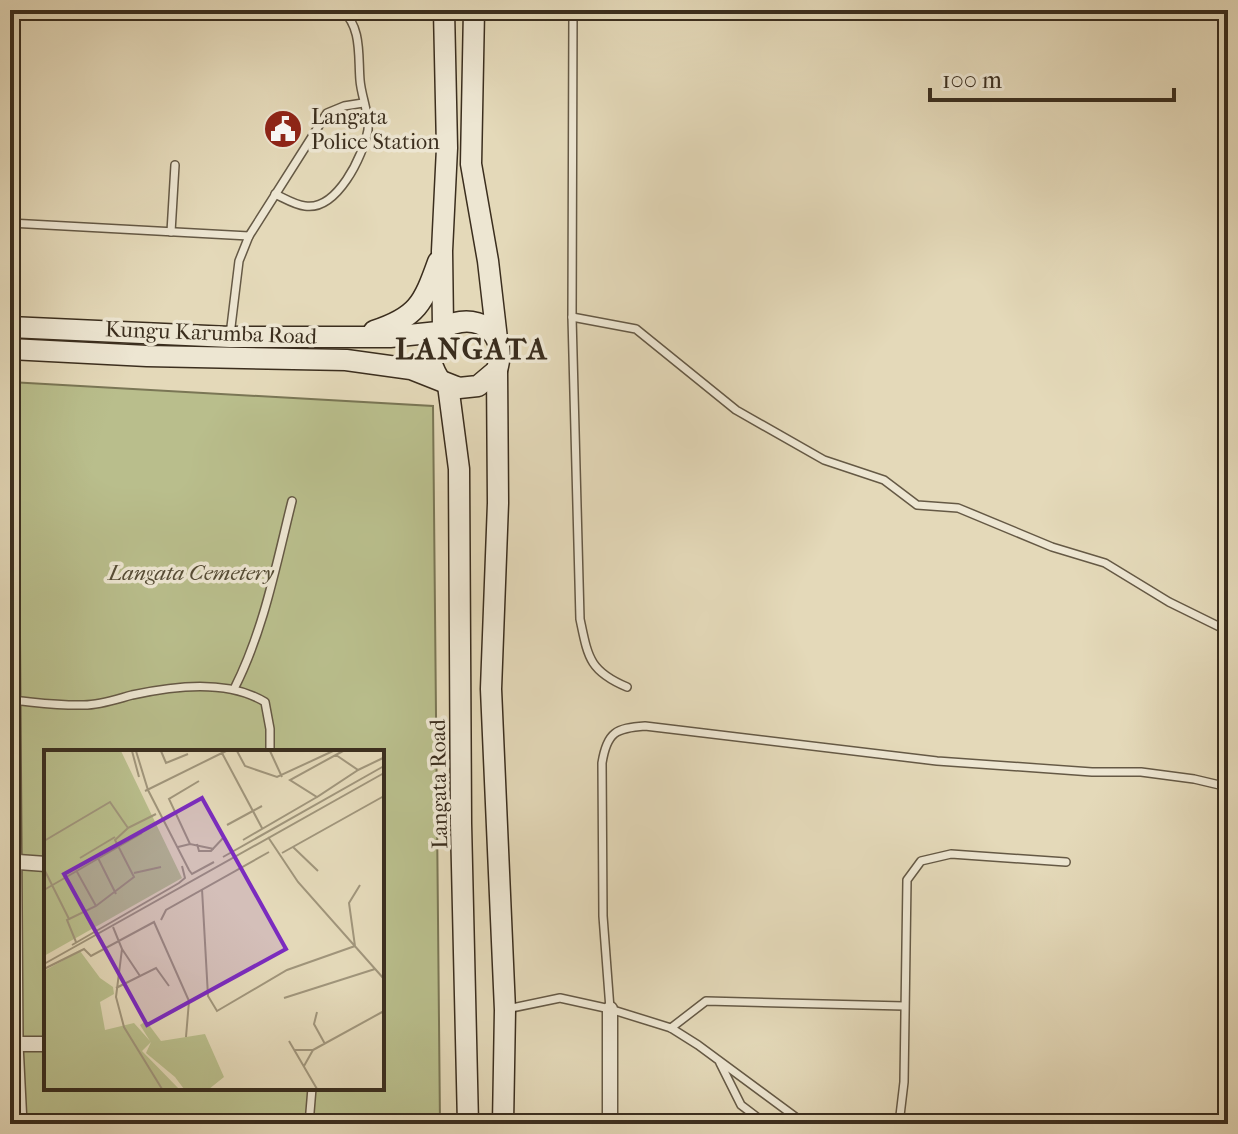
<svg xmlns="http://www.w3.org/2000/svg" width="1238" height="1134" font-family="'IM FELL French Canon',serif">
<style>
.green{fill:#b9be8c;stroke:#7a7655;stroke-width:2;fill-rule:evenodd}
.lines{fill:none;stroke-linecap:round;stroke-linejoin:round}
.lane-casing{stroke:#655945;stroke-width:10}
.street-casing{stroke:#655945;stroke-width:17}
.secondary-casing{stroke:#3b2e1e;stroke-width:23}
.lane{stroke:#ede6d2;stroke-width:7}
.street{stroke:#ede6d2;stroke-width:14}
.secondary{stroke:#ede6d2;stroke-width:20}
.labels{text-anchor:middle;stroke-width:7;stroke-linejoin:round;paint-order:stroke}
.poi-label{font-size:22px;fill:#3b2e1e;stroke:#ede6d2;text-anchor:start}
.street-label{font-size:22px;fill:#3b2e1e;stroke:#ede6d2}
.park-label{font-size:22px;font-style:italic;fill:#544b34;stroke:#ede6d2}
.district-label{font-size:30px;font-weight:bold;letter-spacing:2px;fill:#3b2e1e;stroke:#ede6d2}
.inset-road{fill:none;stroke:#a0957b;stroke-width:2}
.view{fill:#7b2cbf;fill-opacity:0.15;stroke:#7b2cbf;stroke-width:4}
.inset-edge{fill:none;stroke:#3b2e1e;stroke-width:4}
</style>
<rect width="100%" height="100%" fill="#e4d9b9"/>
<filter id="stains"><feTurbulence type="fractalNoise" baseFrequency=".0025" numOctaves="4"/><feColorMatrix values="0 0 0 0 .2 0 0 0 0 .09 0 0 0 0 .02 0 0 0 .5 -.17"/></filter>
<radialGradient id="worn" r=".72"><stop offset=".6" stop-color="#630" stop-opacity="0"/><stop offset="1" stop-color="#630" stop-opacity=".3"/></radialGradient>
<path class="green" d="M10 382 433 406 440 1124H10ZM46 752H382V1088H46Z"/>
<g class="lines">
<defs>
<g id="lane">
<path d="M573 10 572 317 580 619C588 657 589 671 627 687"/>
<path d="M275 194C284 198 295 205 305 206 337 211 363 156 368 130 370 115 361 96 360 80 358 56 362 27 342 10"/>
<polyline points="10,223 249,236"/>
<polyline points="171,232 175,165"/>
<polyline points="572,317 636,329 736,410 824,460 884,480 917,505 958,508 1052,547 1105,563 1169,602 1228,631"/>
<polyline points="230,335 239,261 249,236 327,113 344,106 363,103"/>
<polyline points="15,501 19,1044 23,1124"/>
<path d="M234 689C264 630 276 565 292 501"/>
<path d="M10 700C34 702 60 706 84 705 100 705 117 699 132 695 174 686 227 679 265 702L270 729V752"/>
<polyline points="507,1009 560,998 610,1009 671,1028 698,1045 805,1124"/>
<path d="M610 1009 603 916 602 763C607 732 616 728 645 726L937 761 1092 772H1141L1194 779 1228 787"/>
<polyline points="671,1028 706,1001 904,1006"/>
<polyline points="720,1063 741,1105 766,1124"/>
<polyline points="309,1124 312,1088"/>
<polyline points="899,1124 904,1082 907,880 921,861 951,854 1066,862"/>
</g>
<g id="street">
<polyline points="18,862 46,864"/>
<polyline points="610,1009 610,1124"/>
<polyline points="19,1044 46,1044"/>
</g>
<g id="secondary">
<polyline points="474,10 471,164 488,261 497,339"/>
<polyline points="10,327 230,337 390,337 438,332"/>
<polyline points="443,327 442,251 447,148 444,10"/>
<path d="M374 331C417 317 423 304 438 262"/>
<polyline points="10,349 147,356 346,360 411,369 459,388 478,386 497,370"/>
<path d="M439 379C398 312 518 297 497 370L498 503 491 689 505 1010 503 1124"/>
<polyline points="448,385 459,469 461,823 468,1124"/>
</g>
</defs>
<use href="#lane" class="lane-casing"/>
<use href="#street" class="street-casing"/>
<use href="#secondary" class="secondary-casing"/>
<use href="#lane" class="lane"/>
<use href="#street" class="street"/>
<use href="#secondary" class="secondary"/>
</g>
<defs>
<symbol id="civic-disc" viewBox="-11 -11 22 22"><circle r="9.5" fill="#8f2418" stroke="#ede6d2"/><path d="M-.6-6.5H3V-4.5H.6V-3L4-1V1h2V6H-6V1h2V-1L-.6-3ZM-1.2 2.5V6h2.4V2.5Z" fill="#fff"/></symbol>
</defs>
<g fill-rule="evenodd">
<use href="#civic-disc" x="261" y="107" width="44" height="44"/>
</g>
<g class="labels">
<g class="poi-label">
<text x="311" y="124">Langata<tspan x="311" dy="25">Police Station</tspan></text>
</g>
<g class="street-label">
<text transform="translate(211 332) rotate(2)" y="8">Kungu Karumba Road</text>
<text transform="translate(438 784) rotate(-91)" y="8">Langata Road</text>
</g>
<g class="park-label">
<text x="191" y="580">Langata Cemetery</text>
</g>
<g class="district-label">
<text x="472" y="359">LANGATA</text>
</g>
</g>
<g transform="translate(44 750)">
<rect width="340" height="340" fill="#e4d9b9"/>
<path d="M0 1H77L138 128 0 206ZM36 201 56 228 69 237 70 244 56 252 61 280 90 273 106 291 96 275 102 271 117 291 161 284 180 327 165 339H140L131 327 102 303 107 292 98 301 135 339H0V221Z" fill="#b9be8c"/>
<path class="inset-road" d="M88 1 95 27M92 1 104 40 145 120 148 124 170 112M117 1 122 13 144 4M193 1 201 16 233 27 289 1M226 1 238 27M178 3 218 78M292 5 314 20 273 47 246 30 299 1M314 20 339 8M101 41 182 1M183 75 218 56M224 87 254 132 340 229M199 90 273 47M0 91 66 52 84 78 112 64M146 94 125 49 155 31M153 94 155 101H167L180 87M134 97 146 94 170 99M249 97 274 121M238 103 340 46M179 107 340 16M36 108 71 87M54 108 72 144M0 119 25 169M32 120 52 156M90 123 117 117M158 139 164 246 173 261 243 220 311 196 305 153 316 135M0 140 98 83M117 170 122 160 225 102M69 177 78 199 72 247 80 277 118 339M32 192 23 170 52 156 90 127 71 90 84 78M28 195 135 133 141 128 138 116M78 199 96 226M0 214 340 23M0 219 40 199 47 206 110 172 145 251 142 287M72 238 112 218 125 236M240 248 331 219M273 262 270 274 281 294M245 291 273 339M250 300H269L260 316M269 300 340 261"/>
<path class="view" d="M158 48 242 199 103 275 20 124Z"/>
<rect width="340" height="340" class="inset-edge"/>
</g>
<rect width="1238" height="1134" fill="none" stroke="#e4d9b9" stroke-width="40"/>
<rect x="12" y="12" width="1214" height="1110" fill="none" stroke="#3b2e1e" stroke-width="4"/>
<rect x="20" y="20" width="1198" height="1094" fill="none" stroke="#3b2e1e" stroke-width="2"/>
<path d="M930 88v12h244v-12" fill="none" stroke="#3b2e1e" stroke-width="4"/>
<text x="942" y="88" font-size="24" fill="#3b2e1e" stroke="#ede6d2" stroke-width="6" paint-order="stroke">100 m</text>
<rect width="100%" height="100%" filter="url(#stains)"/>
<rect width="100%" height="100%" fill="url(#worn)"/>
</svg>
